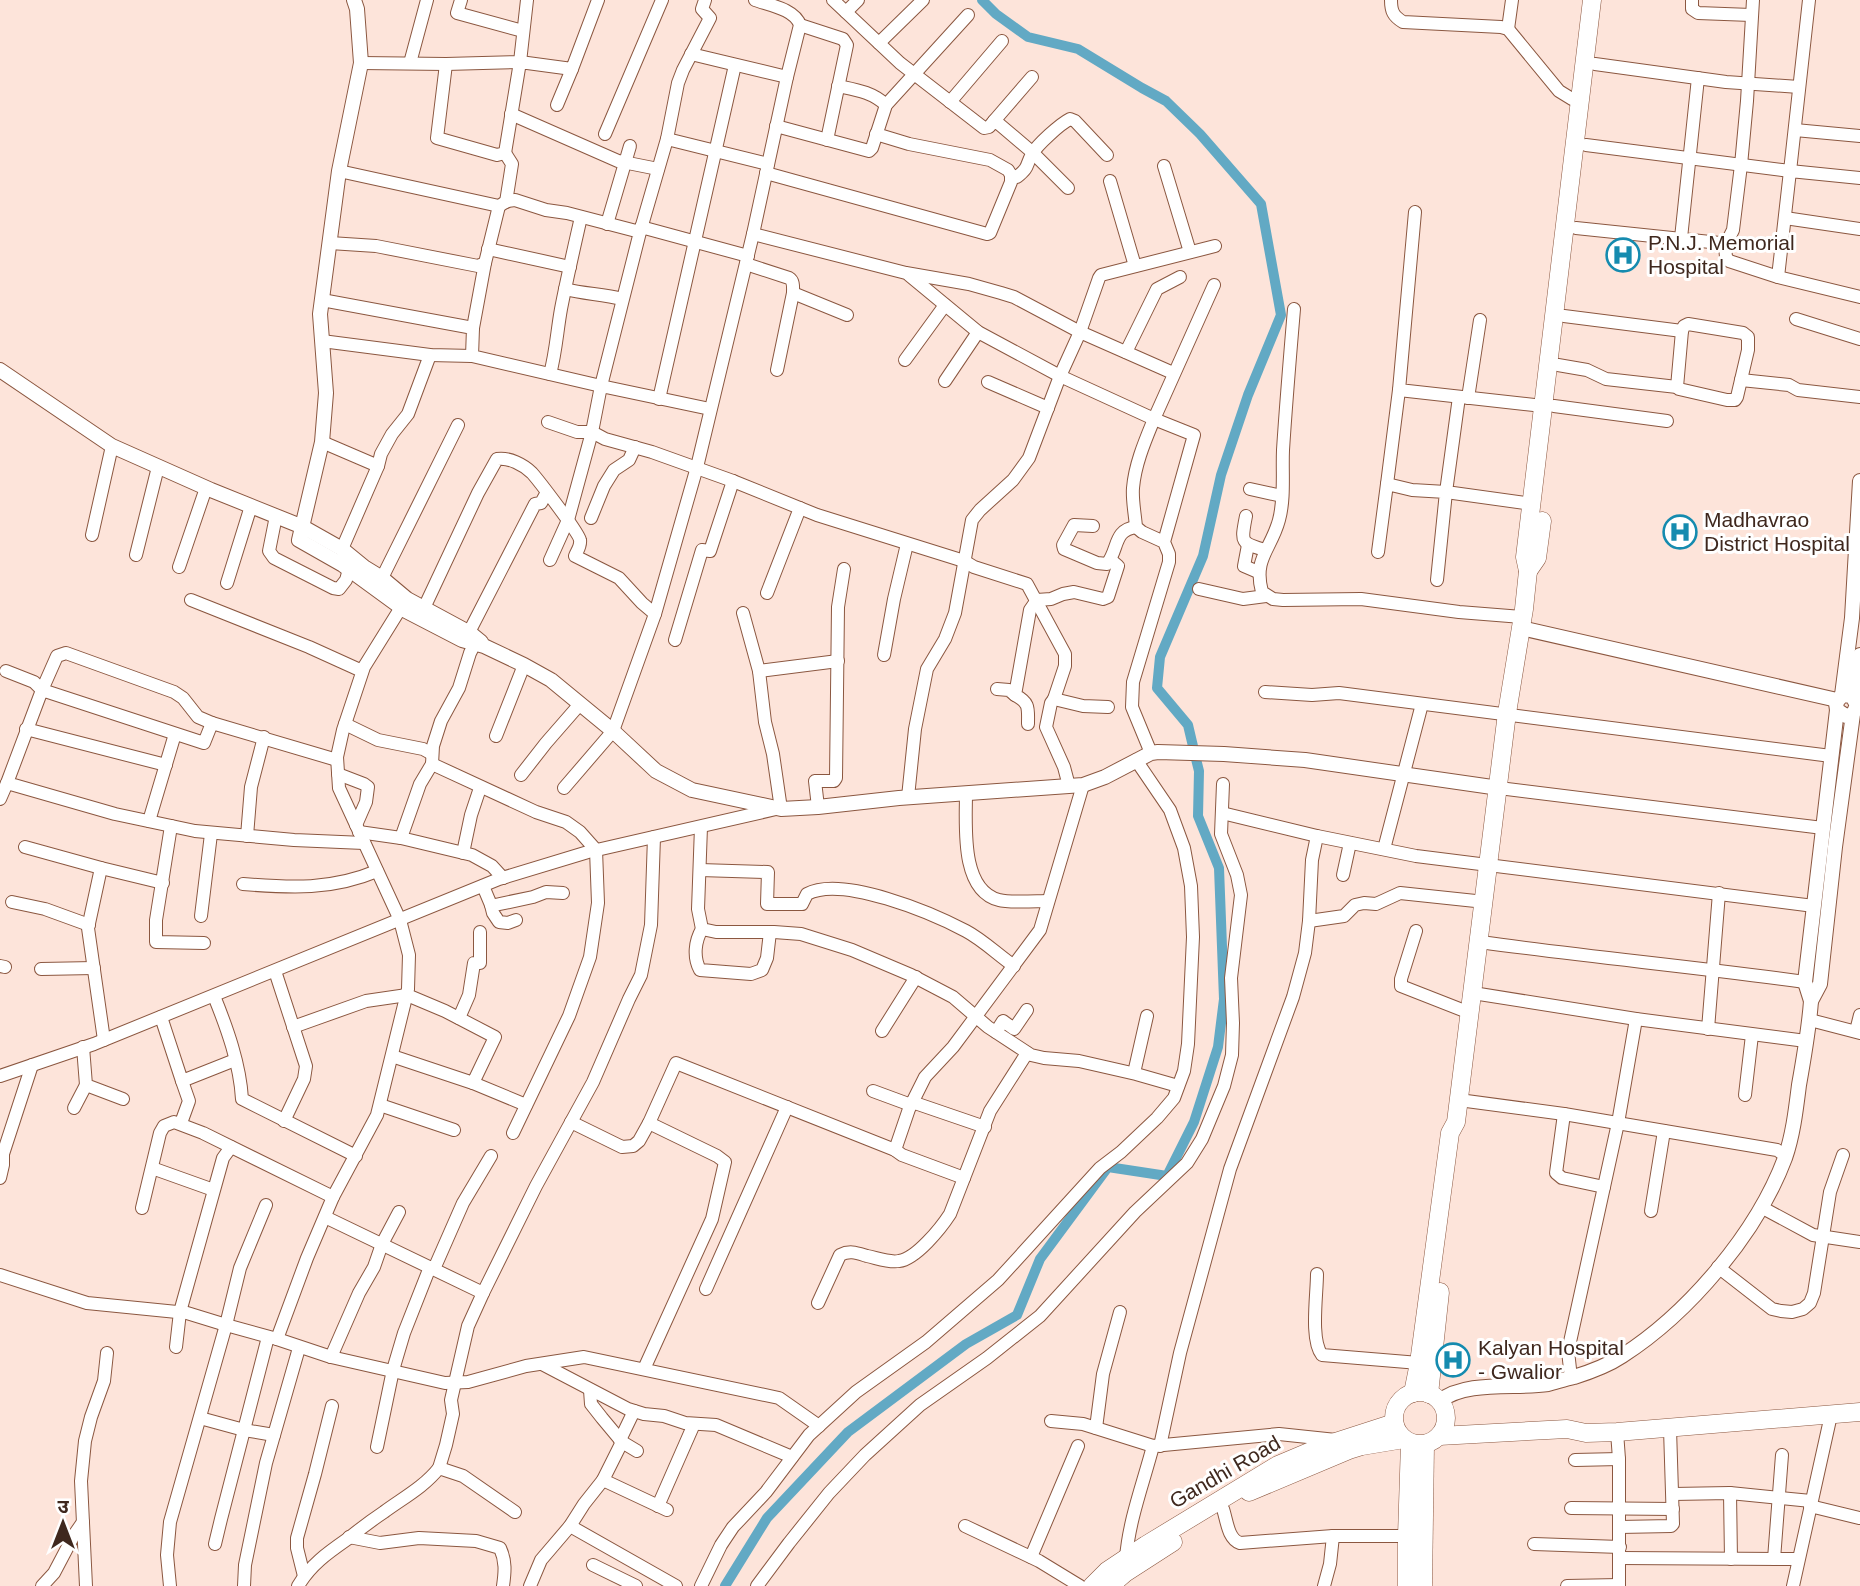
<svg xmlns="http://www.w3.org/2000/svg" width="1860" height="1586" font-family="Helvetica,'Noto Sans Devanagari',sans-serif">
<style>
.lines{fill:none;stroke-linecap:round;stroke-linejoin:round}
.canal{stroke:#62a9c4;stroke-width:10}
.minor-casing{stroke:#8b5740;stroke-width:14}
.tertiary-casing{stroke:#8b5740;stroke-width:16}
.secondary-casing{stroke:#8b5740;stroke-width:19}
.minor{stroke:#fff;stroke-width:12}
.tertiary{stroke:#fff;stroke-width:14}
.secondary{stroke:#fff;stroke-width:18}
.labels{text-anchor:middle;stroke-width:6;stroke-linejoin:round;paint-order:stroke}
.poi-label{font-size:21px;fill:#3f281e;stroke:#fff;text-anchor:start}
.street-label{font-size:21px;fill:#3f281e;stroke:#fff}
</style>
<rect width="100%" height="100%" fill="#fde4da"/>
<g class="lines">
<polyline class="canal" points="725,1586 767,1518 848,1432 966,1344 1017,1315 1040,1259 1108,1167 1167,1176 1194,1122 1218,1047 1224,999 1219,868 1198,816 1199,771 1196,759 1188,725 1157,688 1160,657 1203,556 1221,475 1248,395 1281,315 1261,204 1200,134 1166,101 1142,88 1078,49 1028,37 996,14 982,0"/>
<defs>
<g id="minor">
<polyline points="461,0 457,13 523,31"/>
<polyline points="833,0 900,63 984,128 989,127 994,121 999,124 1032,152 1068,188"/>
<path d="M1391 0C1391 11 1393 16 1403 22L1501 27 1508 29 1559 91 1572 99 1580 100"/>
<polyline points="1692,0 1692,9 1698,13 1751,15"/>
<polyline points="846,12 858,0"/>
<polyline points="800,25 843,39 847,45 827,140"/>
<polyline points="1508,29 1512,0"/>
<polyline points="879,43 923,0"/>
<polyline points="691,54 787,77"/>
<polyline points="361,63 446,64 520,62 527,0"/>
<polyline points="410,63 427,0"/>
<polyline points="446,64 437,138 497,155 505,153 520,62 572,69 598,0"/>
<polyline points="1595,64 1726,82 1799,87"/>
<path d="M838 86C857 90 872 92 886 105"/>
<polyline points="950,102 1002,41"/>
<polyline points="557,105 572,69"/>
<polyline points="511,114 618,161 658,169"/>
<polyline points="994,121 1032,77"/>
<polyline points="776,126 869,151 872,148 886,105 968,15"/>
<polyline points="1795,130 1860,136"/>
<polyline points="605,134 662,0"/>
<polyline points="667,139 768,164"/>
<polyline points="1586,145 1790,171 1809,0"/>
<polyline points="505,153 512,164 506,202"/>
<polyline points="1164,166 1190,252"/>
<polyline points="766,173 987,234 990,233 1011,182 1011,175 1008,170 990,160 909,144 876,134"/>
<path d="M1011 175 1017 177C1030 166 1025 167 1032 154 1037 145 1060 124 1070 119L1075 121 1107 155"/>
<polyline points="1860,178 1790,171 1778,277 1860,297"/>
<polyline points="1110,181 1135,266"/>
<polyline points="1415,212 1399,390 1543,406"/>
<polyline points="1785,218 1860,229"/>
<polyline points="607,224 630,146"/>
<polyline points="641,227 748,256"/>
<polyline points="1576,228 1720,243 1725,246 1726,257 1729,261 1778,277"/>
<polyline points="640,232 667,139 678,83 683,70 710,18 702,9 705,0"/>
<polyline points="753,234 906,273 969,284 1001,293 1014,297 1080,332 1173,373"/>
<polyline points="1681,238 1698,78"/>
<polyline points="330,243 376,246 478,266 485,263 499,206"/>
<polyline points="1725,246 1733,230 1741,165 1747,101 1753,0"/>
<polyline points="488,249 570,267"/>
<path d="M746 264 789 278C794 281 793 287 793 293L777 370"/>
<polyline points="909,275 978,332 1060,376 1154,419 1214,285"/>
<path d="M565 289C584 294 603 294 622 299"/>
<polyline points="793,293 847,315"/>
<polyline points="322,300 473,328 472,356 601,386 640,232 567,213 546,210 515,200 507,201 499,206 339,171"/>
<path d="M1294 309C1290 356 1286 403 1283 450 1282 473 1285 498 1279 520 1271 550 1253 558 1262 592L1273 599 1283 600 1361 599 1459 612 1522 617"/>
<polyline points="1564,316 1682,331"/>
<polyline points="1796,319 1860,339"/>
<polygon points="1688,324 1743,333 1748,337 1748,350 1737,397 1735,400 1727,400 1679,389 1677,387 1682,331 1684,326"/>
<polyline points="473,328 485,263"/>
<polyline points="322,341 430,355 472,356"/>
<polyline points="1126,352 1157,289 1180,277"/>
<polyline points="905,360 945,305"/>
<polyline points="1558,365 1587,370 1606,379 1677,387"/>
<path d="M550 374C556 352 557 331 561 309 567 278 574 248 581 217"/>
<polyline points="1741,380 1789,385 1798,390 1860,397"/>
<polyline points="945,381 978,332"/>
<polyline points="988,382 1048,408"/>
<polyline points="1459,397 1446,492 1532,504"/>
<polyline points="1468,398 1480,320"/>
<polyline points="659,399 735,65"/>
<polyline points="1554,406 1667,421"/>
<polyline points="710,409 601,386 592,432 605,439 652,452 733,481 817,515 964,561 974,567 1027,584 1065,654 1065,666 1054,699"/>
<polyline points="548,422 577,432 592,432 568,520 550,560"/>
<polyline points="322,442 378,466 342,549"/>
<polyline points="378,466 381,454 392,434 408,414 430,355"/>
<polyline points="1387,484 1399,390"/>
<polyline points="1250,489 1282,496"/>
<polyline points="276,516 269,551 274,558 333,588 339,589 346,580 349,569"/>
<path d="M1246 516C1241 542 1240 543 1265 550"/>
<polyline points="591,518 604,486 614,470 629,460 635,447"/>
<path d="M1093 526 1074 525 1063 545 1064 549 1097 563 1107 564C1119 549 1113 530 1136 527"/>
<polyline points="92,535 112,446"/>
<polyline points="1248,545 1244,566 1258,572"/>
<polyline points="1378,552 1387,484 1412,490 1446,492 1437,580"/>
<polyline points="136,555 158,467"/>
<polyline points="179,567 206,488"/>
<polyline points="382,578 458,425"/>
<polyline points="227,583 251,506"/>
<polyline points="1199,589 1243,599 1266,596"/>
<polyline points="767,593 800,508"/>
<polyline points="191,600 309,647 362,671"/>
<path d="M424 608 478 493 497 459C509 457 524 465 532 473 539 481 579 533 580 540 581 546 577 551 575 556L619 578 642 603 655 614"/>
<polyline points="743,613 759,671 765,722 773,754 781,809"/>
<polyline points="465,640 535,504 541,503 546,494"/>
<polyline points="675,640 702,550 710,551 733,481"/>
<polyline points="884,655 894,599 907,544"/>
<polyline points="6,671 34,682 42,690 57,656 66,653 174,692 183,698 198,717 212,723"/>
<polyline points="759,671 838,661"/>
<polyline points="997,689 1009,690 1015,695"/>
<polyline points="1265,692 1312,695 1339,693 1831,756"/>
<polyline points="345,724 378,740 423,749 432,754"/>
<path d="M1028 724C1028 708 1030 703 1015 695L1030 610 1037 600 1051 599 1063 594 1074 592 1103 599 1108 597 1118 566 1111 560"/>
<polyline points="26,729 166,765"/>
<polyline points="496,736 524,665"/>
<path d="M1151 753 1132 707 1133 682 1169 562V554L1164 542 1194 435 1154 419C1145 441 1135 464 1133 488 1132 500 1135 514 1136 527L1142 532 1164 542"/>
<polyline points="337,760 212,723 204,743 42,690 7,783 115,814 195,831 294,840 364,843"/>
<polyline points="432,764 433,746 441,721 459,688 470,653 477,639"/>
<polyline points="338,774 364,784 368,787 366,802 356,825"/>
<polyline points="521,775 546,743 580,704"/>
<polyline points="1069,786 1064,767 1046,727 1051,703 1054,699 1083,706 1108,707"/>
<path d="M564 788 613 731 655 614 697 467 753 234 787 77 800 25C795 9 769 5 755 0"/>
<polyline points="1499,788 1823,828"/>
<path d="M966 793C966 825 960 890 999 900 1009 903 1037 901 1048 901"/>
<polyline points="908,797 915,729 927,669 945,639 955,613 972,520 980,510 1013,480 1029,458 1060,376 1080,332 1099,278 1101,275 1215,246"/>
<polyline points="0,799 7,783"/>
<polyline points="818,807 815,781 834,781 836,778 838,607 844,569"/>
<polyline points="1222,813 1317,836 1416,856 1814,906"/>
<polyline points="149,821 175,734"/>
<polyline points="171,826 156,920 156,942 204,943"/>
<polyline points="701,827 698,909 702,929 716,932 774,932 801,934 852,950 911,975 953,997 988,1027 1031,1055 1044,1058 1079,1061 1136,1074 1178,1086"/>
<polyline points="359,832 401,838"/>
<polyline points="247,836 251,787 264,737"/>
<polyline points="25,847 101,868 88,928 104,1040"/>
<polyline points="1384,849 1422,704"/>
<polyline points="463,853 471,815 480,788"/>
<polyline points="101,868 163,883"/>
<path d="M700 870 768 872 767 904H802L807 894C842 875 932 913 966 931 983 940 998 955 1014 966"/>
<polyline points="1343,875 1350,843"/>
<polyline points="503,878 492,866 472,855 401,838 420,784 432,764 536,812 566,822 580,832 596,850 598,903 590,957 569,1016 513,1133"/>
<path d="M243 884C291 888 332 890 377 871"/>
<polyline points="483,886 491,905 495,905 533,897 546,892 563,893"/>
<polyline points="12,902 45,909 89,925"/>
<polyline points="491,905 493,913 499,922 508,923 516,920"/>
<polyline points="201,916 211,834"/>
<polyline points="1309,921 1344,916 1355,905 1364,903 1376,904 1400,893 1485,902"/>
<path d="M702 929C695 941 693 957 700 970L751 974 762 970 767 958 770 932"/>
<polyline points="1416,931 1401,979 1401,986 1470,1013"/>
<path d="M1480 942C1588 957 1697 967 1805 982"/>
<polyline points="0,966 5,967"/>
<polyline points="41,969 94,968"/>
<polyline points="275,971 306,1066 304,1079 284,1121"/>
<polyline points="1473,993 1636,1019 1806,1041"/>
<path d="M214 996C227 1028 240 1064 242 1099L356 1156"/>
<polyline points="161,1017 182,1081 235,1060"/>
<polyline points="459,1018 469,995 474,963 480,963 480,932"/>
<polyline points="1810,1020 1860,1033"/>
<polyline points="293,1027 366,1001 407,995 445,1011 495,1037 473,1083 392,1056"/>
<polyline points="1708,1029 1719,893"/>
<polyline points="882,1031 916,977"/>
<polyline points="1856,1031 1860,1015"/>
<polyline points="996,1032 1003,1021 1014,1029 1027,1010"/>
<polyline points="83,1047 86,1085 123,1099"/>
<polyline points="1134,1073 1147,1016"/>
<polyline points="0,1076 94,1044 499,879 588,852 776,809"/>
<polyline points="473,1083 526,1105"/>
<polyline points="873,1091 911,1105"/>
<polyline points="1745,1095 1752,1035"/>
<polyline points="1459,1100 1564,1114 1777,1150 1786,1156"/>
<polyline points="912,1102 985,1127"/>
<polyline points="380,1105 454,1130"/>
<polyline points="74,1108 86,1085"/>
<polyline points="1564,1114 1556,1173 1562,1178 1604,1187"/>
<polyline points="571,1122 622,1147 633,1146 639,1141 649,1123 676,1063 895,1150 902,1155 964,1178"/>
<polyline points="181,1123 189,1101 182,1081"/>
<polyline points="895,1150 909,1109 925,1077 953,1047 1040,930 1083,785"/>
<polyline points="0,1153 3,1154 32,1065"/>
<polyline points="152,1168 208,1188"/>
<polyline points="0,1178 3,1165 3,1154"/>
<polyline points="1761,1207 1813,1235 1860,1242"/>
<polyline points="142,1208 160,1133 164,1126 174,1122 203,1133 333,1197"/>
<polyline points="1651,1211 1664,1131"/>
<polyline points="325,1217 483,1293 468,1326 451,1400 453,1414 446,1445 439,1468"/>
<polyline points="1718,1267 1772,1309 1781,1311 1792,1312 1803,1309 1810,1303 1814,1293 1830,1192 1843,1155"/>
<polyline points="434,1269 463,1203 491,1156"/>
<path d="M1317 1274C1317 1295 1310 1340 1322 1355L1419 1363"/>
<polyline points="0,1275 87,1303 187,1313 226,1325 277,1339 331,1357 445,1383 468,1382 526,1366 584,1357 779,1398 819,1426"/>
<polyline points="706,1289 787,1107"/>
<polyline points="483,1293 536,1186 593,1082 629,999 641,975 651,925 654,837"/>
<path d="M818 1303 840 1255C850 1250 857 1253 867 1256 877 1258 889 1263 899 1261 916 1259 941 1228 950 1214L990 1111 1027 1053"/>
<polyline points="277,1339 307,1258 333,1197 377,1115 408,989 409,955 400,920 339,788 337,757 343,730 364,667 405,601"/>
<polyline points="176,1347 180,1312 223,1158 231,1147"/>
<polyline points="331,1357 359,1293 374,1267 382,1244 399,1212"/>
<polyline points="542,1364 628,1409 644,1414 664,1416 685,1423 716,1425 792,1457"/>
<polyline points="644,1369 712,1219 725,1162 717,1156 649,1123"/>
<polyline points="1571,1378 1568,1351 1618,1123 1636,1019"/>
<polyline points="590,1390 591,1404 602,1418 622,1442 637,1451"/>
<polyline points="200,1418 244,1430 274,1435"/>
<polyline points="1051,1421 1083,1424 1153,1446 1279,1434 1336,1440"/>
<polyline points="1096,1428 1103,1374 1120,1312"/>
<polyline points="1617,1432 1619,1459 1619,1586"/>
<polyline points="620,1440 634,1411"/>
<polyline points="622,1442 603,1480 667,1510"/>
<polyline points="1160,1446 1180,1353 1230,1169 1293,997 1305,953 1309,921 1312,860 1317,836"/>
<polyline points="377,1447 393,1370 404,1333 430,1267"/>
<polyline points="1575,1460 1619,1459"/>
<polyline points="1730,1493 1731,1559"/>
<polyline points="1673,1494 1730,1493 1811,1501"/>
<polyline points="658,1506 694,1424"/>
<polyline points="1810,1506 1859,1518"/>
<polyline points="1571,1508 1673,1509"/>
<path d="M1223 1509C1227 1521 1228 1539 1240 1543L1333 1536H1407"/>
<polyline points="570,1526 676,1586"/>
<polyline points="965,1526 1039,1561 1080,1586"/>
<polyline points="1620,1527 1671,1526 1673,1524 1670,1429"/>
<path d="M349 1537 380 1543 419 1538 476 1541 500 1548C506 1561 505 1572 503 1586"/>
<polyline points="215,1544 221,1519 268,1337"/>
<polyline points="1534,1544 1620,1547"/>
<polyline points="1031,1557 1078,1446"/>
<path d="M1126 1558C1129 1520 1143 1484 1153 1446"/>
<polyline points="1620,1558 1798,1559"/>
<polyline points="1774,1559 1782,1455"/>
<polyline points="593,1565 636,1586"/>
<polyline points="304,1576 297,1548 297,1538 315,1474 332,1406"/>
<polyline points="42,1586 54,1573 74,1535 83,1522"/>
<polyline points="86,1586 81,1481 85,1441 91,1417 104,1381 107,1353"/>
<polyline points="170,1586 167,1555 170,1522 226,1325 240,1268 266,1205"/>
<polyline points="244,1586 245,1565 266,1463 299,1348"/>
<path d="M298 1586C311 1564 329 1552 349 1538 360 1529 372 1520 384 1512 403 1498 424 1487 439 1468L463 1476 515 1512"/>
<polyline points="530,1586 541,1560 570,1526 584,1504 603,1480"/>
<polyline points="701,1586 721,1545 733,1527 766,1492 809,1435 856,1392 926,1342 998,1280 1100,1168 1121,1152 1157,1118 1174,1098 1184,1071 1188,1044 1193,937 1191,886 1184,848 1170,810 1136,760"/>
<polyline points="757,1586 789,1543 829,1493 865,1455 920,1405 987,1358 1040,1316 1135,1212 1187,1163 1202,1139 1224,1086 1232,1055 1233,1023 1231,978 1241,895 1237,875 1221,834 1223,784"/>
<polyline points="1324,1586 1330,1564 1333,1536"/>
<polyline points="1567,1586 1619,1585"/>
<polyline points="1793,1586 1831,1415"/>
</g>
<g id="tertiary">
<polyline points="354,0 357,9 361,63 339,171 320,314 326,393 322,442 299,540 343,565 406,611 462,640 484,646 524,665 551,680 613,731 656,771 692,790 781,809 818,807 899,798 1083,785 1105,777 1151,753 1158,752 1224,754 1305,760 1499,788"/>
<polyline points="0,370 112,446 211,490 303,527 342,549 364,567 382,578 407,599 470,633 481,642"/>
<polyline points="1521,628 1837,700"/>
<polyline points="1842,695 1852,618 1860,481"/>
<polyline points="1855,698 1860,655"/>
<polyline points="1811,1001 1805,982 1837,710"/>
<path d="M1440 1401C1466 1380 1516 1389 1548 1384 1556 1382 1565 1379 1574 1377 1590 1372 1607 1366 1622 1356 1689 1313 1757 1233 1785 1158 1793 1135 1796 1109 1799 1085 1804 1057 1809 1029 1811 1001L1820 984 1835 847 1853 714 1857 705 1852 696 1842 695 1836 703 1837 710 1846 716 1853 714"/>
</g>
<g id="secondary">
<polyline points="1528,571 1537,558 1542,521"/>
<circle cx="1420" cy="1418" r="26"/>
<polyline points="1413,1393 1419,1363 1450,1133 1456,1122 1507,713 1524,609 1528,571 1525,557 1592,0"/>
<polyline points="1429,1394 1440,1292"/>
<polyline points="1439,1436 1567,1429 1586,1433 1617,1432 1860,1412"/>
<polyline points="1249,1492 1349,1450 1362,1446 1404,1439"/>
<polyline points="1092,1586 1107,1571 1146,1545 1278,1465 1323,1446 1394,1423"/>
<polyline points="1110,1586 1125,1573 1173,1542"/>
<polyline points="1407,1586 1407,1536 1410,1443"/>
<polyline points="1423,1586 1425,1444"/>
</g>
</defs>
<use href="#minor" class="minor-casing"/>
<use href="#tertiary" class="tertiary-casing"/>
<use href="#secondary" class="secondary-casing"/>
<use href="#minor" class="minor"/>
<use href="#tertiary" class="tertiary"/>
<use href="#secondary" class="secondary"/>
</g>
<defs>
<symbol id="hospital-ring" viewBox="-11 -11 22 22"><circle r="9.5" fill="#fff" stroke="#158baf" stroke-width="1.5"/><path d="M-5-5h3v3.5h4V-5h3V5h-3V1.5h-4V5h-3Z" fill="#158baf"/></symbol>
</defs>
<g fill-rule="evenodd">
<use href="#hospital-ring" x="1604" y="236" width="38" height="38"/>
<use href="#hospital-ring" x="1661" y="513" width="38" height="38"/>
<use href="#hospital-ring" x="1434" y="1341" width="38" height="38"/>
</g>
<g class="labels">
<g class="poi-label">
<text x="1648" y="250">P.N.J. Memorial<tspan x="1648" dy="24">Hospital</tspan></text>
<text x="1704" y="527">Madhavrao<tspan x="1704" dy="24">District Hospital</tspan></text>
<text x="1478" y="1355">Kalyan Hospital<tspan x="1478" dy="24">- Gwalior</tspan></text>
</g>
<g class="street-label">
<text transform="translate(1225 1472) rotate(-30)" y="7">Gandhi Road</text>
</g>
</g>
<g transform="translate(63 1523)" stroke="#ffffff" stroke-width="5" paint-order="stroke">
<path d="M0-5L12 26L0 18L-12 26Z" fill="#3f281e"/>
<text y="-10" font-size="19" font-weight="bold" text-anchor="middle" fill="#3f281e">उ</text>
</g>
</svg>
